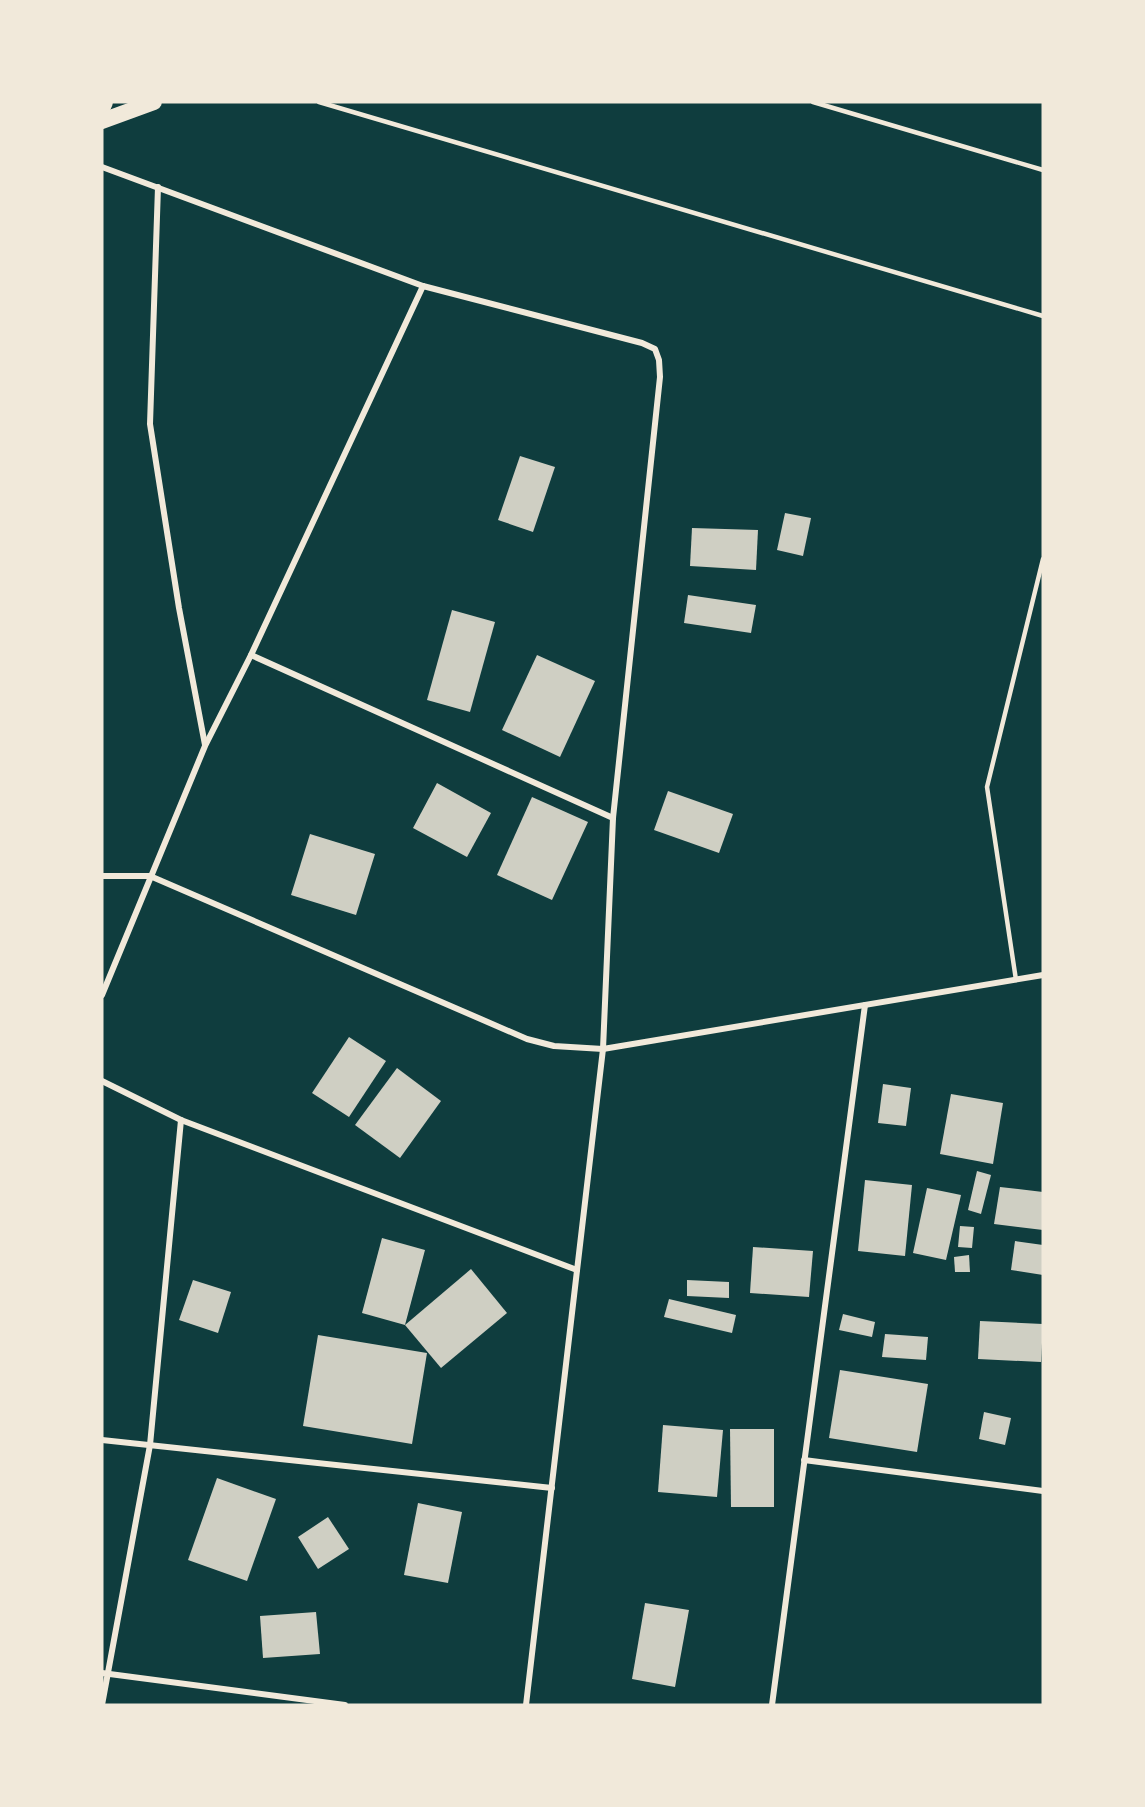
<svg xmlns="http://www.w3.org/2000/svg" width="1145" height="1807" font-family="Cabin,sans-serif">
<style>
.building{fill:#cfcfc3}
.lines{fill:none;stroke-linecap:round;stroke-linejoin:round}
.service{stroke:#f1e9da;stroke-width:4.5}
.minor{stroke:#f1e9da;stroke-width:6}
.trunk{stroke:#f1e9da;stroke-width:16}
</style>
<rect width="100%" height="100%" fill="#0f3d3e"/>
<g class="building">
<polygon points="520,456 555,467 533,532 498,520"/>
<polygon points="785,513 811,518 803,556 777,550"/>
<polygon points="692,528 758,530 756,570 690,566"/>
<polygon points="688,595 756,605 751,633 684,623"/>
<polygon points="452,610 495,622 470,712 427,700"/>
<polygon points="537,655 595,681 560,757 502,730"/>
<polygon points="437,783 491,813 467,857 413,828"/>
<polygon points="668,791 733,814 719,853 654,830"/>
<polygon points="532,797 588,822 552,900 497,875"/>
<polygon points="310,834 375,854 356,915 291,895"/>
<polygon points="349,1037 386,1061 349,1117 312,1093"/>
<polygon points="397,1068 441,1101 400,1158 355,1125"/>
<polygon points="883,1084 911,1088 906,1126 878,1123"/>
<polygon points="951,1094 1003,1103 993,1164 940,1154"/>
<polygon points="977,1171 991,1175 981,1214 968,1210"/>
<polygon points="865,1180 912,1185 905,1256 858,1251"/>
<polygon points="1000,1187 1043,1192 1043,1230 994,1224"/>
<polygon points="927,1188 961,1195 946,1260 913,1253"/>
<polygon points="960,1226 974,1227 972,1248 958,1247"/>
<polygon points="382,1238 425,1250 405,1325 362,1313"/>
<polygon points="1015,1241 1043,1245 1043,1275 1011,1270"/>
<polygon points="753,1247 813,1251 809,1297 750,1293"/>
<polygon points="969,1255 970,1272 955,1272 954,1257"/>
<polygon points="471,1269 507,1313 441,1368 405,1325"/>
<polygon points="193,1280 231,1292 218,1333 179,1320"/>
<polygon points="687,1280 729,1282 729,1298 687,1296"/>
<polygon points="669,1299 736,1315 732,1333 664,1317"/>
<polygon points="843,1314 875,1322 872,1337 839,1330"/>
<polygon points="980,1321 1043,1324 1041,1362 978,1359"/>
<polygon points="885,1334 928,1337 926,1360 882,1357"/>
<polygon points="318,1335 427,1353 412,1444 303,1426"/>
<polygon points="840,1370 928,1384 917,1452 829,1438"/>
<polygon points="984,1412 1011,1418 1005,1445 979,1439"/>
<polygon points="663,1425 723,1430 717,1497 658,1492"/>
<polygon points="730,1429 774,1429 774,1507 731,1507"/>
<polygon points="217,1478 276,1499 247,1581 188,1560"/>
<polygon points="418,1503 462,1512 448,1583 404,1575"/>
<polygon points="328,1517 349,1549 318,1569 298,1537"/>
<polygon points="645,1603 689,1610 675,1687 632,1679"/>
<polygon points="316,1612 320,1654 263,1658 260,1616"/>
</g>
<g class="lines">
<g class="service">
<polyline points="319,102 1043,316"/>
<polyline points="813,102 1043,170"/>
<polyline points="1016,980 987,787 1043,559"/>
</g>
<g class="minor">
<polyline points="102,167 423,286 642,343 655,349 659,360 660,377 613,818 603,1049 526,1705"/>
<polyline points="158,187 150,424 179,608 205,745"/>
<polyline points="251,655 613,818"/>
<polyline points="102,876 150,876 527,1039 554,1046 603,1049 1043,975"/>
<polyline points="102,995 205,746 251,655 423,286"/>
<polyline points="102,1081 181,1120 577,1270"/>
<polyline points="102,1440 552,1488"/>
<polyline points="804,1460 1043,1491"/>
<polyline points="102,1673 345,1705"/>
<polyline points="102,1705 150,1445 181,1120"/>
<polyline points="772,1705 865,1005"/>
</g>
<g class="trunk">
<polyline points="102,109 105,102"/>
<polyline points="102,121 154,102"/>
</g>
</g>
<rect width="1145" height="1807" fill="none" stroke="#f1e9da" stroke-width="207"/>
</svg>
